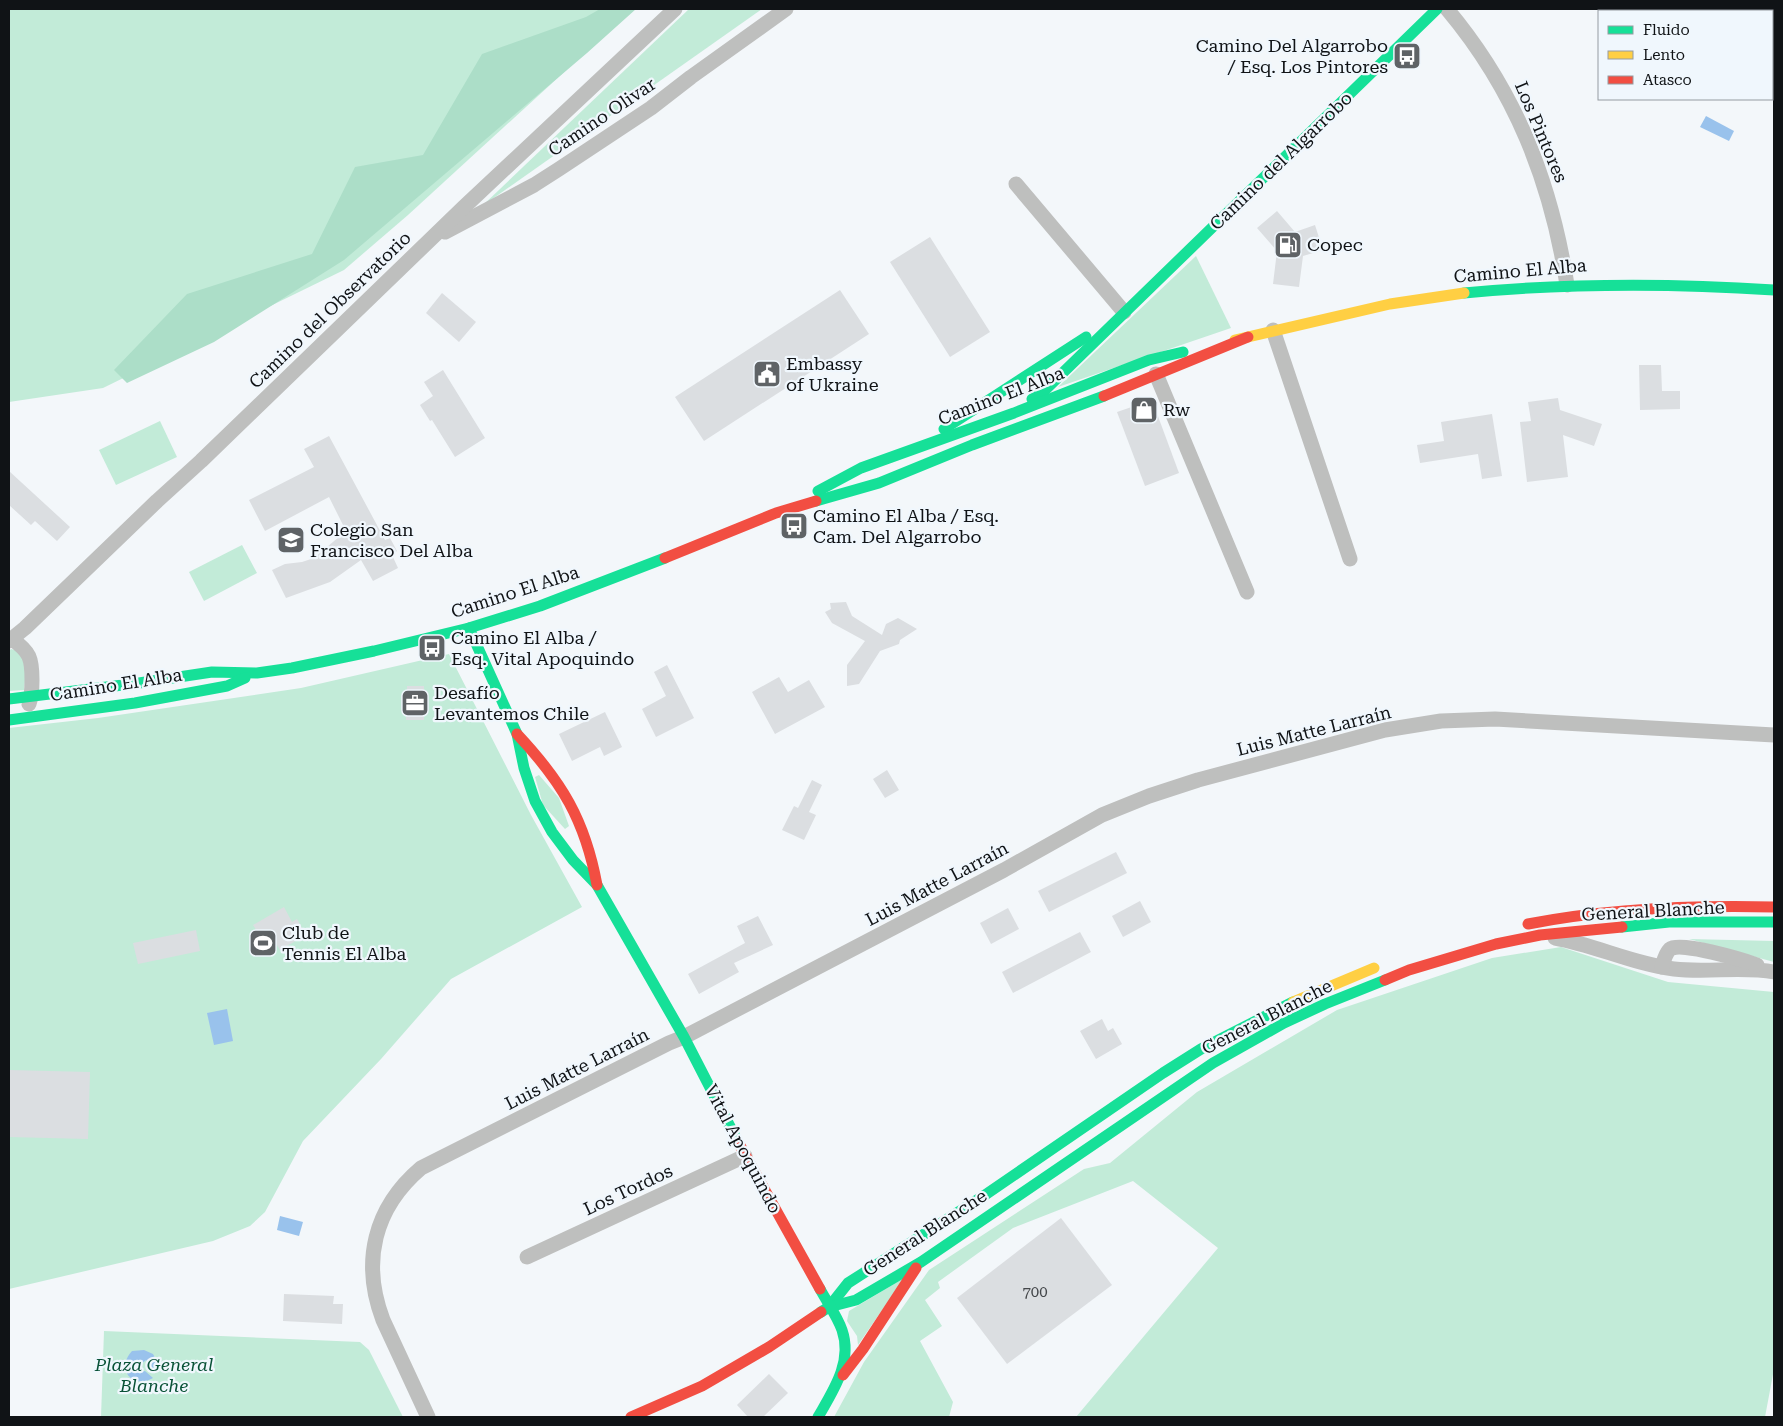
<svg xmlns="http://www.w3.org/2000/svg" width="1783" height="1426" font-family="'Roboto Serif',serif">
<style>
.green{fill:#c2ebd8}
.forest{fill:#acdec8}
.water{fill:#99c2ec}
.building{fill:#dbdee1}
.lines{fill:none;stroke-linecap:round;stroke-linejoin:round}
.street{stroke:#bebfbe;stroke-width:15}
.fast{stroke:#16e098;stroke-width:11}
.slow{stroke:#ffcf43;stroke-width:11}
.jam{stroke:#f24e42;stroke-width:11}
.labels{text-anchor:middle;stroke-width:4.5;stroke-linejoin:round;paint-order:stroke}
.number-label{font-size:15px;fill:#44474a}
.poi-label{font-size:18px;fill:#101316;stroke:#f0f7fd;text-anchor:start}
.street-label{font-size:18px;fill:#101316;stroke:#f0f7fd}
.park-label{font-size:18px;font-style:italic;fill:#095237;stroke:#f0f7fd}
</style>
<rect width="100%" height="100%" fill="#f3f7fa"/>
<g class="green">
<polygon points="9,9 633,9 408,215 344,270 103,388 9,402"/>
<polygon points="689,9 762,9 481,207"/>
<polygon points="1196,256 1231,328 1058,387"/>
<polygon points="160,421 177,457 116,485 99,450"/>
<polygon points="242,545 257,573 204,601 189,572"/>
<polygon points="11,649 22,652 27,662 24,690 9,691 9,651"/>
<polygon points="449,654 531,815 582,907 451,979 381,1059 303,1141 265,1212 250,1226 213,1241 9,1289 9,728 98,718 301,688"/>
<polygon points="539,775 559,798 569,826 565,829 543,805 535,777"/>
<polygon points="1689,939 1774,941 1774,962"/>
<polygon points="1561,947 1668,982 1774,992 1774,1369 1765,1417 1076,1417 1218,1248 1133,1181 1013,1228 938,1282 940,1288 925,1300 942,1326 920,1341 953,1402 949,1417 834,1417 864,1362 929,1270 1084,1169 1110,1163 1197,1092 1337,1010 1492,958"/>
<polygon points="904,1278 858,1345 857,1336 847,1321 849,1311"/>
<polygon points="104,1331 360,1342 369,1350 403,1417 101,1417"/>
</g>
<polygon class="forest" points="600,9 636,9 587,53 344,260 214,342 127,383 114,370 187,294 312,254 355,167 423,155 482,54 586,17"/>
<g class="water">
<polygon points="1706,116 1734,131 1729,141 1700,127"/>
<polygon points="227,1009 233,1041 214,1045 207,1013"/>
<polygon points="280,1216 303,1222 299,1236 277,1230"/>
<path d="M144 1350 153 1354 158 1363 156 1370 150 1366 146 1360 140 1365 138 1362 137 1368 138 1372 145 1371 153 1378C133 1390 115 1369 132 1351Z"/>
</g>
<g class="building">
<polygon points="1277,211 1295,232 1315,225 1323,250 1303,256 1299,287 1273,284 1277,251 1257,228"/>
<polygon points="930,237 990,332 950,357 890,262"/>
<polygon points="840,290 869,334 704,441 675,397"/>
<polygon points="442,293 476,322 459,342 426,313"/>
<polygon points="1639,365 1661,365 1662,391 1680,391 1680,409 1640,410"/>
<polygon points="443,370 485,438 455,457 432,420 430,421 420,405 433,396 424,382"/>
<polygon points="1558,398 1560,410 1602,424 1594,446 1563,435 1568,477 1527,482 1520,422 1531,421 1528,402"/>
<polygon points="1152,400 1179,473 1145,486 1117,412"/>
<polygon points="1492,414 1502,476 1482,479 1478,454 1420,463 1417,445 1444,441 1441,422"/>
<polygon points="329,436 385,540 390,538 397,551 392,555 398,568 373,581 361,560 330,582 286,598 272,570 285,564 302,562 314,558 346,531 329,497 265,531 249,500 314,467 304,449"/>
<polygon points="9,471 70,527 57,541 35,521 31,525 9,505"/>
<polygon points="846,602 852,616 882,635 886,624 898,618 917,629 900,640 899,644 880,651 859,684 847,686 847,665 865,641 832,623 825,612 831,609 830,603"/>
<polygon points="667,665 694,718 656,737 642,709 666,696 654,672"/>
<polygon points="779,677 788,692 809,680 825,707 775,734 752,692"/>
<polygon points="407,686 424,686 424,720 406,720"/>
<polygon points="605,712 622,747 604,756 600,747 572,761 559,734"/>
<polygon points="887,770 899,790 885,798 873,779"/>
<polygon points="812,780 822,785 809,812 816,815 804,840 782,830 794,806 798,808"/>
<polygon points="1116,852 1127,873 1049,912 1038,891"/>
<polygon points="1140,901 1151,922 1123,937 1112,916"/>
<polygon points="284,907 292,922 297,919 306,935 280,950 275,942 267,947 253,925"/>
<polygon points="1008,908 1019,929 991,944 980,923"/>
<polygon points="758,916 773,945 734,963 739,972 699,994 688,974 745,943 737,926"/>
<polygon points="196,930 200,951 138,964 133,943"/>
<polygon points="1080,932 1091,952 1013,993 1002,972"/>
<polygon points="1102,1019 1108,1031 1113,1028 1122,1044 1096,1059 1080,1031"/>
<polygon points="9,1070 90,1072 88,1139 9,1137"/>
<polygon points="1061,1218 1112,1285 1007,1364 957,1298"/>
<polygon points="284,1294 334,1296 333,1304 343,1304 342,1324 283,1321"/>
<polygon points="769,1374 788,1393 763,1417 748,1417 737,1405"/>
</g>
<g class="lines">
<g class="street">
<path d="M1447 9C1515 90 1551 181 1567 285"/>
<polyline points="1016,184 1124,312"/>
<polyline points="445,232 534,185 559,169 651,108 691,77 786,9"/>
<polyline points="1273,330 1350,559"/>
<polyline points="1156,374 1247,592"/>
<path d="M12 639C30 652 32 658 32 680 32 688 32 695 29 704"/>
<polyline points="9,641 25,628 157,501 201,461 464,207 675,9"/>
<path d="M1555 938C1595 945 1633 964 1674 969 1707 973 1742 966 1774 972"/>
<path d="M1662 967C1664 960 1665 954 1670 949 1680 941 1743 960 1757 965"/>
<polyline points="527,1257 745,1156"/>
<path d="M428 1417 383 1320C361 1262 374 1208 421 1168L669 1043 684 1037 1004 870 1102 815 1149 796 1198 780 1385 730 1441 721 1495 719 1774 735"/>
</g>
<g class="fast">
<path d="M1464 293C1568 283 1670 283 1774 290"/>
<polyline points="1032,399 1044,391 1437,9"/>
<polyline points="944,429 1086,337"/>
<polyline points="818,491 861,468 1014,413 1149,360 1183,352"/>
<polyline points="816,501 879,483 972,445 1104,396"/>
<polyline points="469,628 517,734 524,768 535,801 552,832 573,860 597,885 684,1037 738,1142"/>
<polyline points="9,699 139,683 212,672 257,673 292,668 374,651 469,628 540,606 665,558"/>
<polyline points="9,720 135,703 227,686 245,678"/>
<polyline points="1622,927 1669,922 1774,922"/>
<polyline points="829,1307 848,1283 985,1195 1163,1073 1201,1049 1293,1002"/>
<polyline points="821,1312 829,1307 856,1300 921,1262 1213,1063 1284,1023 1325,1004 1385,980"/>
<path d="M818 1417C833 1391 853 1362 842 1330 837 1316 827 1302 820 1289"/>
</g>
<g class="slow">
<polyline points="1235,340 1390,304 1464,293"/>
<polyline points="1293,1002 1374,968"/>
</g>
<g class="jam">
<polyline points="1104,396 1248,337"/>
<polyline points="665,558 776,513 816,501"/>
<path d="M517 734C562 782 585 820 597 885"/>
<path d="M1528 924C1610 908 1691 905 1774 907"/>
<polyline points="1385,980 1409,970 1496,944 1540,935 1622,927"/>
<polyline points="738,1142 820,1289"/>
<polyline points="843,1375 863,1349 916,1268"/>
<polyline points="631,1417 702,1386 769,1347 821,1312"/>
</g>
</g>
<defs>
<symbol id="bus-square" viewBox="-11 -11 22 22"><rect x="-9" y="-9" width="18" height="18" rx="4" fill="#5f6366" stroke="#f0f7fd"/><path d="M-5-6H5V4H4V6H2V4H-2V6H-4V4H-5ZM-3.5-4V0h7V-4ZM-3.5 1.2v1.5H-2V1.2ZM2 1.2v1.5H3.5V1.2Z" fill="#fff"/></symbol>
<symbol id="fuel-square" viewBox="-11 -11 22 22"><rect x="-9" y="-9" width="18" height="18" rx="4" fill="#5f6366" stroke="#f0f7fd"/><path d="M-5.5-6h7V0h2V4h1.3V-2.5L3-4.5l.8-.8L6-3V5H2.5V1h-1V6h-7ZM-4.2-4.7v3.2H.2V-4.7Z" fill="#fff"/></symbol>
<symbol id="civic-square" viewBox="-11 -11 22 22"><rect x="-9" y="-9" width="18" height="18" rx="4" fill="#5f6366" stroke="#f0f7fd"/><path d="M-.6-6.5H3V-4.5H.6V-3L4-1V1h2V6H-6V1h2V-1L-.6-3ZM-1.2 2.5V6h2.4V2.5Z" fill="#fff"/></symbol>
<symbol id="shop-square" viewBox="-11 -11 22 22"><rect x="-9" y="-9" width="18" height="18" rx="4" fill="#5f6366" stroke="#f0f7fd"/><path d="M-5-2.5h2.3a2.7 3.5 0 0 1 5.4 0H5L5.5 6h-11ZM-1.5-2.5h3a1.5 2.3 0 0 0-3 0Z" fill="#fff"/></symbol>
<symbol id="school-square" viewBox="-11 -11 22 22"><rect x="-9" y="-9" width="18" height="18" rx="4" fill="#5f6366" stroke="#f0f7fd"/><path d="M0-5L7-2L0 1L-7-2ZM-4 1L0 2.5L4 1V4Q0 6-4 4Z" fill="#fff"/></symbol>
<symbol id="office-square" viewBox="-11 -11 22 22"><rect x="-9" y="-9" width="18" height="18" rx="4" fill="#5f6366" stroke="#f0f7fd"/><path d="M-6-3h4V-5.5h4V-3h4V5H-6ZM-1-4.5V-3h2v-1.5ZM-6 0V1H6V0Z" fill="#fff"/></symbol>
<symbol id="stadium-square" viewBox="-11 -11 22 22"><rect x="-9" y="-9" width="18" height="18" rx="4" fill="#5f6366" stroke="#f0f7fd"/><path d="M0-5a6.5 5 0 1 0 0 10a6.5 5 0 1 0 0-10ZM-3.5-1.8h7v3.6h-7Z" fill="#fff"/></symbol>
</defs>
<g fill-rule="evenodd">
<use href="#bus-square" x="1391" y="40" width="32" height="32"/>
<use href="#fuel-square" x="1272" y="229" width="32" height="32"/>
<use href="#civic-square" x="751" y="358" width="32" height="32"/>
<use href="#shop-square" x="1128" y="394" width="32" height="32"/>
<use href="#bus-square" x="778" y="510" width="32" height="32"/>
<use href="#school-square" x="275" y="524" width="32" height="32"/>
<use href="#bus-square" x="416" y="632" width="32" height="32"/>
<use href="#office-square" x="399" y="687" width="32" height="32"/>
<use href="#stadium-square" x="247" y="927" width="32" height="32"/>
</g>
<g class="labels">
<g class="number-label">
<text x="1035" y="1297">700</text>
</g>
<g class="poi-label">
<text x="1388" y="52" text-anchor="end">Camino Del Algarrobo<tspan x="1388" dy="21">/ Esq. Los Pintores</tspan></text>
<text x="1307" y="251">Copec</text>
<text x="786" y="370">Embassy<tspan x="786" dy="21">of Ukraine</tspan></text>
<text x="1163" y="416">Rw</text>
<text x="813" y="522">Camino El Alba / Esq.<tspan x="813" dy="21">Cam. Del Algarrobo</tspan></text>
<text x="310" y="536">Colegio San<tspan x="310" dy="21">Francisco Del Alba</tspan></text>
<text x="451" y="644">Camino El Alba /<tspan x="451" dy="21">Esq. Vital Apoquindo</tspan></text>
<text x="434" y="699">Desafío<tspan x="434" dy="21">Levantemos Chile</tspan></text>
<text x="282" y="939">Club de<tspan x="282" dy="21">Tennis El Alba</tspan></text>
</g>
<g class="street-label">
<text transform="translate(602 117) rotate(-34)" y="6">Camino Olivar</text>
<text transform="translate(1541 132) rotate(67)" y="6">Los Pintores</text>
<text transform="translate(1281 161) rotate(-44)" y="6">Camino del Algarrobo</text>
<text transform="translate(1520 271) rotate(-5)" y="6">Camino El Alba</text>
<text transform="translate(330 310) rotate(-44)" y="6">Camino del Observatorio</text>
<text transform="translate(1001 396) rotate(-21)" y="6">Camino El Alba</text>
<text transform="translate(515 592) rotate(-18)" y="6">Camino El Alba</text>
<text transform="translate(116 685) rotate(-9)" y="6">Camino El Alba</text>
<text transform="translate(1314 731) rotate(-14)" y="6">Luis Matte Larraín</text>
<text transform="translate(937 884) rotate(-28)" y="6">Luis Matte Larraín</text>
<text transform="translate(1653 911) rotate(-3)" y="6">General Blanche</text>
<text transform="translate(1267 1017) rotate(-27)" y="6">General Blanche</text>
<text transform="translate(577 1069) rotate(-27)" y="6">Luis Matte Larraín</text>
<text transform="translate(743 1149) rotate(62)" y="6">Vital Apoquindo</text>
<text transform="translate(628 1190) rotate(-25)" y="6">Los Tordos</text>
<text transform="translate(925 1233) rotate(-33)" y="6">General Blanche</text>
</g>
<g class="park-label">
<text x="154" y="1371">Plaza General<tspan x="154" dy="21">Blanche</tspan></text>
</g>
</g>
<rect width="1783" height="1426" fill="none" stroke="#101316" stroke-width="20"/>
<rect x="1598" y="10" width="175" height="90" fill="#f0f7fd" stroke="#969ca1"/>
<rect x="1608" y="26" width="25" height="8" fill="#16e098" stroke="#969ca1"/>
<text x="1643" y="35" font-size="15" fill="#101316">Fluido</text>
<rect x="1608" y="51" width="25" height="8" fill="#ffcf43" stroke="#969ca1"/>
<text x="1643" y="60" font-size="15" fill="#101316">Lento</text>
<rect x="1608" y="76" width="25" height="8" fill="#f24e42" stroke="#969ca1"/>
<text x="1643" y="85" font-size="15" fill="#101316">Atasco</text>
</svg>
